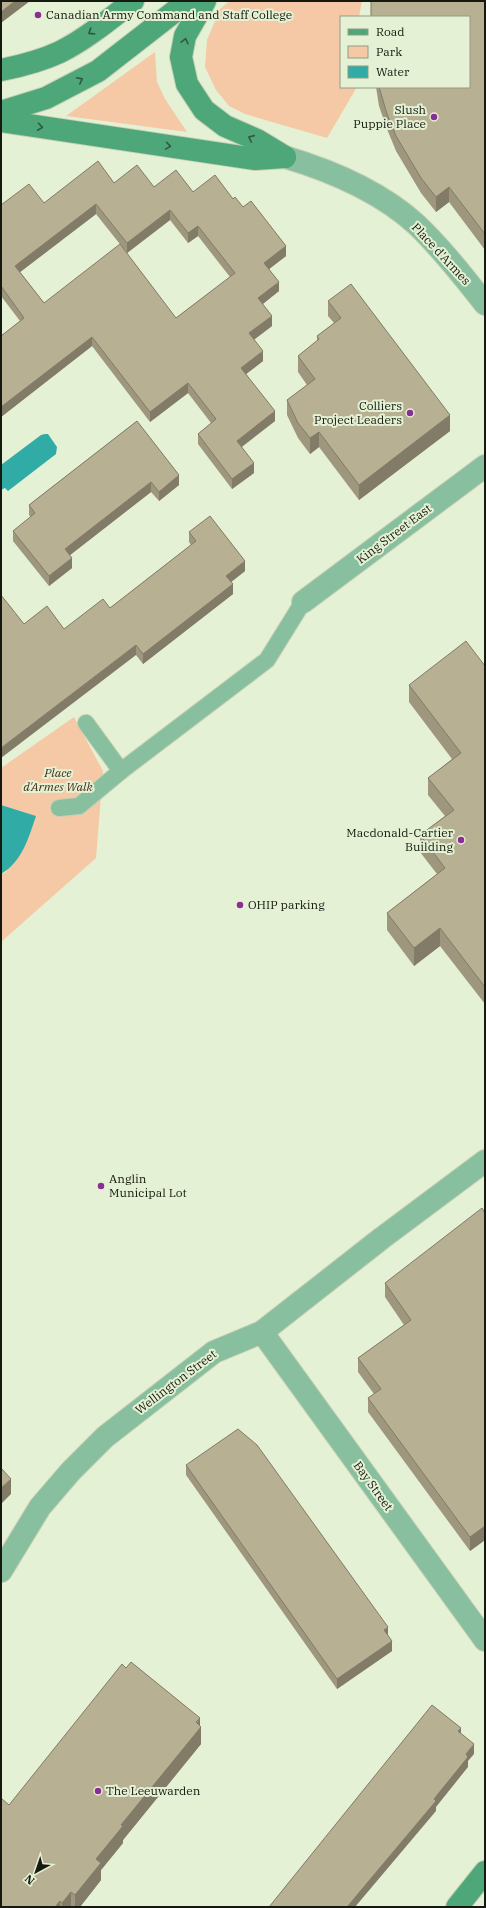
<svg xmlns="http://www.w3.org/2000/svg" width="486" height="1908" font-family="'IBM Plex Serif',serif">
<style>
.green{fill:#f5c9a5}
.water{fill:#30aba5}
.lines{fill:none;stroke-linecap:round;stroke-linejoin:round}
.lane-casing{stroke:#c4ceb4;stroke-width:18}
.street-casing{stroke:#c4ceb4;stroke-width:24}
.secondary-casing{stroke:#c4ceb4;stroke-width:24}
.lane{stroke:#88bf9e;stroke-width:16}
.street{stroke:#88bf9e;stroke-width:22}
.secondary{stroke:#4ea778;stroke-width:22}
.wall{fill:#9e977e;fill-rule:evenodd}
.shaded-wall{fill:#817b67}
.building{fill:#b8b093;stroke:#817b67;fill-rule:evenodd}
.oneway{stroke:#2f593e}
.poi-dot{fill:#8b2d97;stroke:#e5f1d4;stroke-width:1.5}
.labels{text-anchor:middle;stroke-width:4;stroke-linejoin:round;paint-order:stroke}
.poi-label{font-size:12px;fill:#15190f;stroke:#e5f1d4;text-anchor:start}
.street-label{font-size:12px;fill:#15190f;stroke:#e5f1d4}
.park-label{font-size:12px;font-style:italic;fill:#472c14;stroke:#e5f1d4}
</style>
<rect width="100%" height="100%" fill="#e5f1d4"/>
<g class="green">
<polygon points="229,1 362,1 359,17 341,17 341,87 357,87 327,138 245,114 229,106 216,90 205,67 207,40 220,9"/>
<polygon points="155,52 157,82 165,99 187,132 66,116"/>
<polygon points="74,717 103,771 96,858 1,942 1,874 6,872 35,816 1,805 1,768"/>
</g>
<g class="water">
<polygon points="45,434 48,434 57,447 56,454 8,491 5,488 1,490 1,465 41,435"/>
<path d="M1 805 36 816C29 837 22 862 1 874Z"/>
</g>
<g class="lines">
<defs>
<g id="lane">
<polyline points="86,723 121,771"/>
<polyline points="59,808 79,806 121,771 267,660 303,602"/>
</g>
<g id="street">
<path d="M285 157C332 171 380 191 417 225 442 249 464 277 485 304"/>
<polyline points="303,602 485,466"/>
<polyline points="262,1332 485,1640"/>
<polyline points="1,1571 40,1507 71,1471 105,1437 214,1352 262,1332 382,1238 485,1161"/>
</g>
<g id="secondary">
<polyline points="205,1 185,36 181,57 187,84 204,110 225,126 257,140 285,157"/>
<path d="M1 70C21 66 41 61 60 52 86 39 110 19 133 1"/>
<polyline points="1,112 46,98 98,71 188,1"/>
<polyline points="1,121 255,159 285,157"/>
<polyline points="457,1907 485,1872"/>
</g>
</defs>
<use href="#lane" class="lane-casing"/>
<use href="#street" class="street-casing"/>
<use href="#secondary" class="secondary-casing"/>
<use href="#lane" class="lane"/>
<use href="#street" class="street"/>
<use href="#secondary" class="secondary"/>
</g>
<g class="wall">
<polygon points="485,1 485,250 449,202 436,212 421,193 396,151 387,129 379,106 376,87 469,87"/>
<path d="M114 183 193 192 233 199 243 207 286 256 269 269 279 291 262 304 272 326 254 340 263 361 246 374 275 421 242 447 254 473 232 489 198 444V434L211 423 188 393 150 422 92 346 1 417V336L20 321 1 296V205L44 203ZM96 214 127 253 170 220 188 243 198 236 230 277 176 318 44 303 20 272Z"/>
<polygon points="328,301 450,431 359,500 319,447 310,454 298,438 287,415 287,400 307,385 298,372 298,356 317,341 317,336 334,323 328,316"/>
<polygon points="137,421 179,485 159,501 151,492 70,555 72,568 49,586 13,541 13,531 31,517 29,515 29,505"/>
<polygon points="189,532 245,571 231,582 233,594 143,664 136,655 24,624 64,629 110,608 191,545 189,542"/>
<polygon points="485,666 485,1004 440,946 414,966 387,930 387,913 437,874 420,852 420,835 445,816 428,795 428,778 452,759 409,702 409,685"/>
<polygon points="485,1213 485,1540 470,1551 368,1412 368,1398 374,1394 358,1372 358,1358 404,1325 385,1297 385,1283"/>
<polygon points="186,1465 388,1635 392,1651 337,1689 186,1475"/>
<polygon points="200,1725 201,1744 123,1840 123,1843 101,1870 101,1880 80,1907 1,1907 9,1805"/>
</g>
<g class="shaded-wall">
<polygon points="15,1 30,1 1,23 1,12"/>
<polygon points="449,187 449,202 436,212 436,197"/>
<polygon points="96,204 96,214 15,276 15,266"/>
<polygon points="170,210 170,220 127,253 127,243"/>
<polygon points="198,226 198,236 188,243 188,233"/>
<polygon points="286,246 286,256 264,273 264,263"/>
<polygon points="279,282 279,291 258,308 258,298"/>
<polygon points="272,316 272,326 249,343 249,333"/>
<polygon points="92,337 92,346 1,417 1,407"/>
<polygon points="263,351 263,361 241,378 241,368"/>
<polygon points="188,383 188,393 150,422 150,412"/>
<polygon points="275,411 275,421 237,450 237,441"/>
<polygon points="450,415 450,431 359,500 359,485"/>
<polygon points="319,432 319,447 310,454 310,438"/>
<polygon points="254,463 254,473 232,489 232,479"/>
<polygon points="179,475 179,485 159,501 159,492"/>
<polygon points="151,482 151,492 65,559 65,549"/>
<polygon points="72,558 72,568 49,586 49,576"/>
<polygon points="245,561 245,571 226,586 226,576"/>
<polygon points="233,584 233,594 143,664 143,654"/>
<polygon points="136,645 136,655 1,758 1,748"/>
<polygon points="440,928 440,946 414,966 414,948"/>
<polygon points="11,1479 11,1494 1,1504 1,1488"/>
<polygon points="485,1526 485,1540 470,1551 470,1537"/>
<polygon points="388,1627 388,1637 384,1630"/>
<polygon points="392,1641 392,1651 337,1689 337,1679"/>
<polygon points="200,1718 200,1728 201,1727 201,1744 123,1840 123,1843 101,1870 101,1880 80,1907 75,1907 75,1895 96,1859"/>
<polygon points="461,1728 461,1738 458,1731"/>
<polygon points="474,1744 474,1754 468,1761 468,1767 436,1807 436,1811 355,1907 347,1907 434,1799 466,1754"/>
<polygon points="71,1892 71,1907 62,1907 62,1903"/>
<polygon points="60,1901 60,1907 55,1907"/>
</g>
<g class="building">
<polygon points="1,1 15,1 1,12"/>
<polygon points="371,1 485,1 485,234 449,187 436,197 421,178 396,136 387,114 379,87 469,87 469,17 371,17"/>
<path d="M98 161 114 183 137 165 154 187 176 170 193 192 215 175 233 199 235 197 243 207 251 201 286 246 264 263 279 282 258 298 272 316 249 333 263 351 241 368 275 411 237 441 254 463 232 479 198 434 216 419 188 383 150 412 92 337 1 407V336L24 318 1 286V205L29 184 44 203ZM96 204 127 243 170 210 188 233 198 226 235 273 176 318 120 244 44 303 15 266Z"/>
<polygon points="351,284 450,415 359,485 319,432 310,438 298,423 287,400 315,379 298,356 319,339 317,336 341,318 328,301"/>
<polygon points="137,421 179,475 159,492 151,482 65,549 72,558 49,576 13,531 35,513 29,505"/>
<polygon points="210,516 245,561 226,576 233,584 143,654 136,645 1,748 1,595 24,624 47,606 64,629 103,599 110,608 196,541 189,532"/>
<polygon points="466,641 485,666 485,987 440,928 414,948 387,913 445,868 420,835 454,810 428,778 461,753 409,685"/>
<polygon points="482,1208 485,1213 485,1526 470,1537 368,1398 381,1389 358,1358 411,1320 385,1283"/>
<polygon points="238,1429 257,1445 388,1627 384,1630 392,1641 337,1679 186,1465"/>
<polygon points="1,1468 11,1479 1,1488"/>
<polygon points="131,1662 200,1718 196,1722 201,1727 121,1825 123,1826 96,1859 101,1863 75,1895 71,1892 62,1903 60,1901 55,1907 1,1907 1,1798 9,1805 122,1664 126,1668"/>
<polygon points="432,1705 461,1728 458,1731 474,1744 466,1754 468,1757 434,1799 436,1801 347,1907 269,1907"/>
</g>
<defs><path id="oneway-chevron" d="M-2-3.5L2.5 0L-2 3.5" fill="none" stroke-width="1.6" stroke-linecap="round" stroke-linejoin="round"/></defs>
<g class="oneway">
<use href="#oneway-chevron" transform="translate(91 32) rotate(147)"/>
<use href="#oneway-chevron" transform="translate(185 41) rotate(-76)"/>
<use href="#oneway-chevron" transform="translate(80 80) rotate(-27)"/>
<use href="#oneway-chevron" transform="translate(40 127) rotate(8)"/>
<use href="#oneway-chevron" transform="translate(251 138) rotate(-156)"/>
<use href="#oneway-chevron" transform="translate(168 146) rotate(9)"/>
</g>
<g class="poi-dot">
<circle cx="38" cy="15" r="4"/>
<circle cx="434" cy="117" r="4"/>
<circle cx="410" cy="413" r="4"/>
<circle cx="461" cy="840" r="4"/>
<circle cx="240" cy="905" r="4"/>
<circle cx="101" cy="1186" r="4"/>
<circle cx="98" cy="1791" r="4"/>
</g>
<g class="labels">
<g class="poi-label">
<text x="46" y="19">Canadian Army Command and Staff College</text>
<text x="426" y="114" text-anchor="end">Slush<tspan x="426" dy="14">Puppie Place</tspan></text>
<text x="402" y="410" text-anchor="end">Colliers<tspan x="402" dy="14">Project Leaders</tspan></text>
<text x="453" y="837" text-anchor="end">Macdonald-Cartier<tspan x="453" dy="14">Building</tspan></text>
<text x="248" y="909">OHIP parking</text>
<text x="109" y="1183">Anglin<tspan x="109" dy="14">Municipal Lot</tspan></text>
<text x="106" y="1795">The Leeuwarden</text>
</g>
<g class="street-label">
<text transform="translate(441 254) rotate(47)" y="4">Place d'Armes</text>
<text transform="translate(394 534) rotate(-37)" y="4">King Street East</text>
<text transform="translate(176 1382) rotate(-37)" y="4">Wellington Street</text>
<text transform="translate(373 1486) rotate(54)" y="4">Bay Street</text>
</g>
<g class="park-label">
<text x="58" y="777">Place<tspan x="58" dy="14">d'Armes Walk</tspan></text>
</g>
</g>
<rect width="486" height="1908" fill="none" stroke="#15190f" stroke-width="4"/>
<rect x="340" y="16" width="130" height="72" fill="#e5f1d4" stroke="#929b85"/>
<rect x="348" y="29" width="20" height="6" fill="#4ea778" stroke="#929b85"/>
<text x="376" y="36" font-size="12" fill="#15190f">Road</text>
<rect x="348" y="46" width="20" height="12" fill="#f5c9a5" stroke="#929b85"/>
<text x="376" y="56" font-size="12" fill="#15190f">Park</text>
<rect x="348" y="66" width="20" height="12" fill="#30aba5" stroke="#929b85"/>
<text x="376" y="76" font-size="12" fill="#15190f">Water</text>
<g transform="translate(36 1872) rotate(220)" stroke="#e5f1d4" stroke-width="3" paint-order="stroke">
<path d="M0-3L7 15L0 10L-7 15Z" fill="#15190f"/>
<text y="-6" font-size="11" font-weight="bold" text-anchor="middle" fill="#15190f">N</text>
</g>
</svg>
